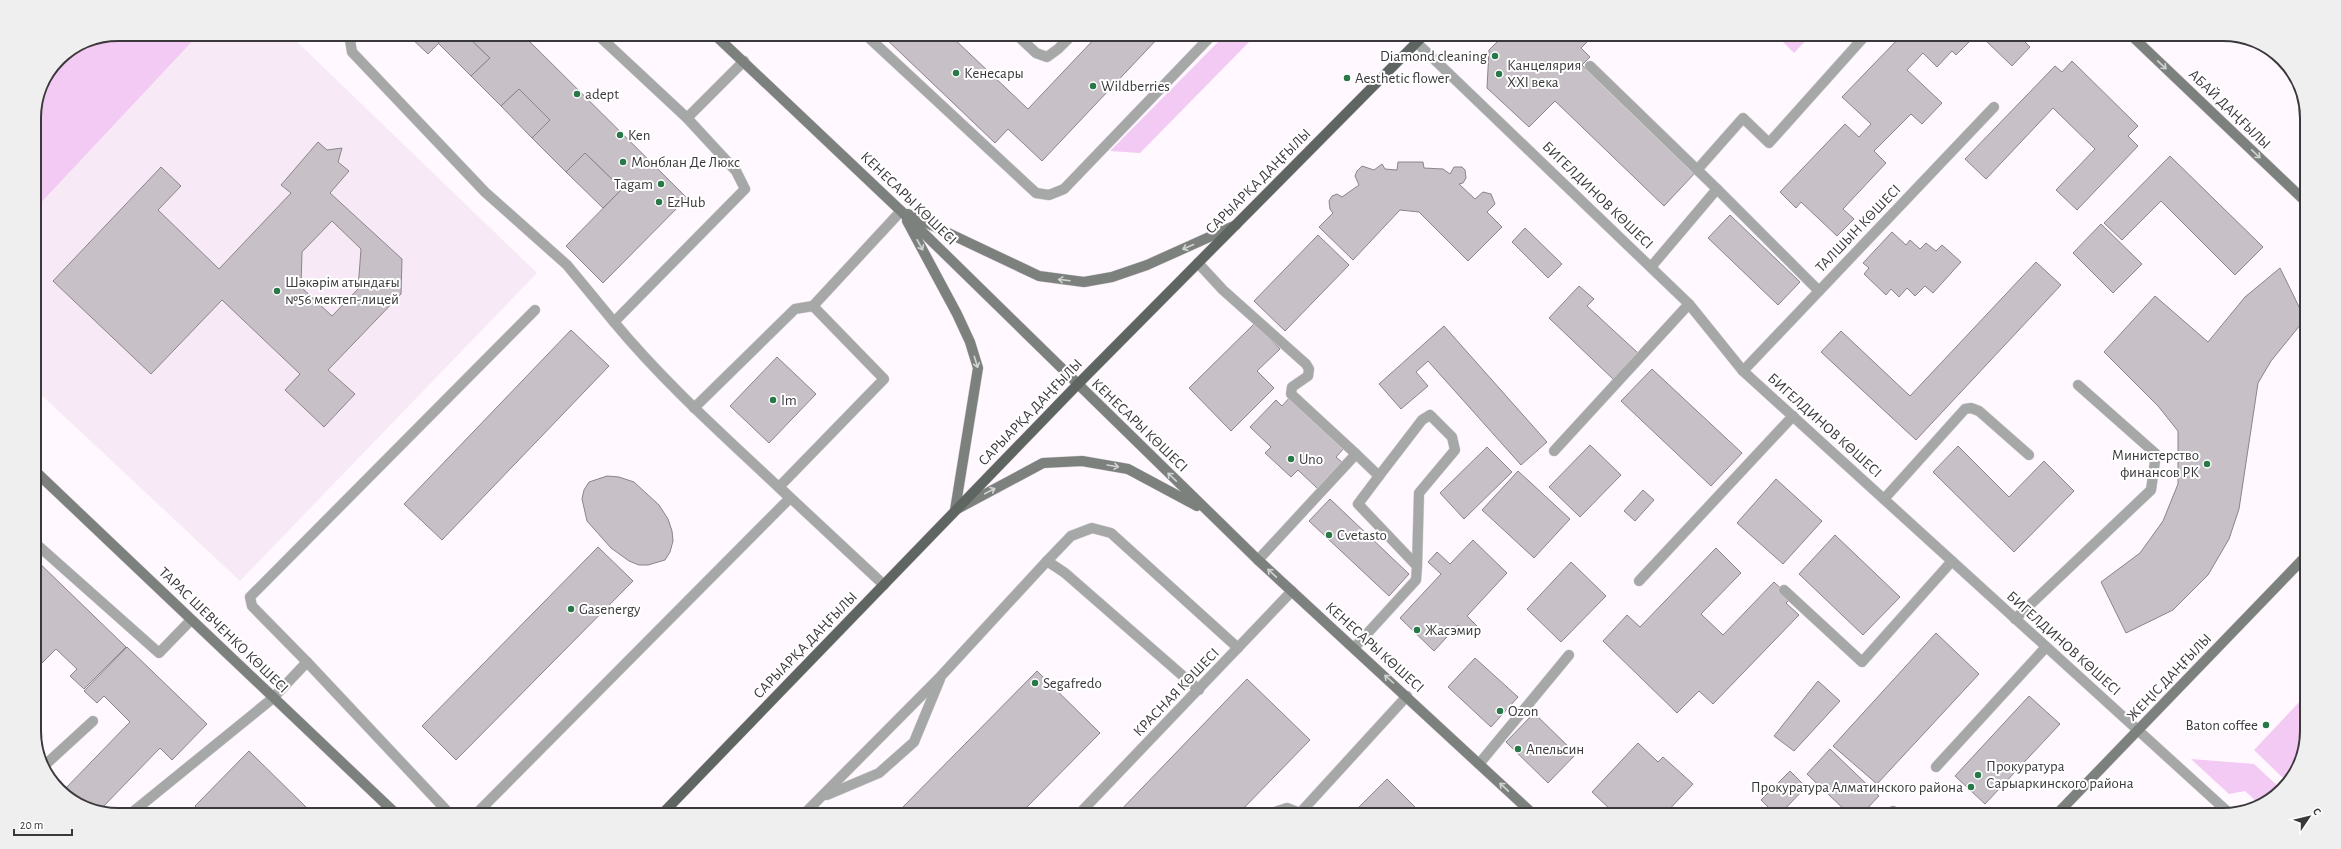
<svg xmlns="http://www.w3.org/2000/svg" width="2341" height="849" font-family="'Alegreya Sans',sans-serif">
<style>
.built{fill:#f7eaf6}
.green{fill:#f3caf3}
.building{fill:#c7c0c7;stroke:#8b858a;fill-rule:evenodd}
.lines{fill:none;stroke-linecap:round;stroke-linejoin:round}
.lane-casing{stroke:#dcd5dc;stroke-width:11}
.street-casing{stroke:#dcd5dc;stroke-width:11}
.secondary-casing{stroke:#dcd5dc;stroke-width:11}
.primary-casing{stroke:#dcd5dc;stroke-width:11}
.lane{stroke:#a5a8a6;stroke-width:10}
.street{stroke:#a5a8a6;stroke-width:10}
.secondary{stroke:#7c817d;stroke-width:10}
.primary{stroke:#5f6561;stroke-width:10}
.oneway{stroke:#d1d3d2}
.poi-dot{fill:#287848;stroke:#fff;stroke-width:1.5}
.labels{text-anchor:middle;stroke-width:4;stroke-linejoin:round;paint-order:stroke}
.poi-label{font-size:15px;fill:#3b383b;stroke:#fff;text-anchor:start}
.street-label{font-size:15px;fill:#3b383b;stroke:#fff}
.rim{fill:none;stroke:#3b383b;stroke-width:2}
</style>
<rect width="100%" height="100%" fill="#fff8ff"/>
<polygon class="built" points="118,34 289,34 537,273 240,581 34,388 34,112 40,85 59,58 86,40"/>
<g class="green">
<polygon points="118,34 199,34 34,210 34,112 40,85 59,58 86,40"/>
<polygon points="1224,36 1255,36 1140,153 1110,151"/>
<polygon points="1778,37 1809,37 1794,53"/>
<polygon points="2303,698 2303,758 2286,781 2254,750"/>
<polygon points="2191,759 2254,764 2281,789 2274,798 2258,803 2245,791 2229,794"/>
</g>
<g class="building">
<polygon points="408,35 447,35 428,54"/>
<polygon points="447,35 466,35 490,58 471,76 438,43"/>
<polygon points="466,35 523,35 687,198 603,283 566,246 622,189 585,153 566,172 532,138 550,120 519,89 501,106 471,76 490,58"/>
<polygon points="883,36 951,36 1028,109 1097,36 1160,36 1042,161 1008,129 995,143"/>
<polygon points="1502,37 1592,37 1581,48 1590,57 1582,65 1695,173 1664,206 1555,101 1529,127 1487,88 1489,50"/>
<polygon points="1899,38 1973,38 1956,55 1952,51 1937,67 1923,53 1907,70 1942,103 1922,124 1911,114 1874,151 1886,163 1843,209 1854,219 1837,236 1801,202 1796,208 1780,192 1845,124 1859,137 1871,124 1842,97"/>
<polygon points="1983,38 2021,38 2030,47 2012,66"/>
<polygon points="2072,61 2138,126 2128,136 2138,146 2077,210 2056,190 2095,149 2053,108 1986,179 1965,159 2055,66 2062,72"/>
<polygon points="519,89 550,120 532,138 501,106"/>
<path d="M318 142 327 150 342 148 338 162 349 171 330 193 402 259 401 294 328 370 355 394 324 427 285 390 300 374 222 300 151 374 53 281 161 167 181 186 158 210 219 269 291 193 281 185ZM332 221 361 249 358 289 332 316 301 287 302 252Z"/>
<polygon points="585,153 622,189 603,208 566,172"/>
<polygon points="2170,156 2263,247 2235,275 2161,201 2122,240 2104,223"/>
<polygon points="1398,162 1423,162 1424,168 1443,169 1450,174 1454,167 1462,167 1465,170 1466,178 1463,183 1459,184 1475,199 1483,192 1491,194 1495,204 1487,212 1502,227 1468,261 1419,212 1400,210 1353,260 1319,227 1333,213 1330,209 1329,201 1332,196 1337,194 1342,197 1359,185 1355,176 1357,171 1362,166 1374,170 1382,164 1385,169 1397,170"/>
<polygon points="1730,215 1800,282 1778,305 1708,238"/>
<polygon points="2101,224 2142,264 2113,293 2073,253"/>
<polygon points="1525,228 1562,264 1548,278 1512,242"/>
<polygon points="1892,232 1906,245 1910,240 1920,249 1926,243 1936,251 1942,245 1961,262 1933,293 1925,286 1915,296 1907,288 1899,297 1891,289 1886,295 1864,274 1869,268 1863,263"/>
<polygon points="1318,235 1349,265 1285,331 1254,301"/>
<polygon points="2036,262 2061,285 1916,440 1821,352 1841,331 1910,396"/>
<polygon points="2280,268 2305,319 2271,361 2258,383 2239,509 2229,539 2208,575 2173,610 2126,633 2101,582 2140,553 2163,521 2178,484 2178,431 2158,406 2104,352 2155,296 2208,342 2245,297"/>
<polygon points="1579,286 1594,299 1587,306 1638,353 1613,379 1549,318"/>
<polygon points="1255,323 1280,349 1257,371 1274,388 1231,431 1189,388"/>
<polygon points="1444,326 1547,442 1521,465 1428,361 1416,372 1428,386 1401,409 1379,384"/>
<polygon points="571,330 609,366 442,540 404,504"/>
<polygon points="777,357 816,394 769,443 730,406"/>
<polygon points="1652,369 1742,453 1711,486 1621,401"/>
<polygon points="1291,396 1345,447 1336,457 1343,463 1318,489 1298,470 1291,477 1265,453 1271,447 1250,427 1276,400 1282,406"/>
<polygon points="1590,445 1621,475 1580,517 1549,487"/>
<polygon points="1958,446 2009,497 2044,461 2074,491 2014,552 1933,472"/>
<polygon points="1487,447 1512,472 1464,519 1440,493"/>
<polygon points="1518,471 1570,519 1534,558 1482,510"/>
<polygon points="607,476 619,477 634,482 659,505 668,519 672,531 673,541 670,552 665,560 648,565 639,565 629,561 611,548 587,521 582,499 584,490 589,482"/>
<polygon points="1776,479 1822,521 1783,564 1737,523"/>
<polygon points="1643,490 1654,500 1635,521 1624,511"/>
<polygon points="1330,499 1409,574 1389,596 1309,521"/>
<polygon points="1835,535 1900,597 1863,635 1799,574"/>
<polygon points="1473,540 1507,573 1467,616 1477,626 1469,635 1458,625 1434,651 1400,618 1441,574 1428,562 1437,552 1450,564"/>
<polygon points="598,547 633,581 456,760 422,726"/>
<polygon points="1716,548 1741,573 1701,614 1723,635 1774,582 1791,598 1786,603 1799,615 1713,704 1699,691 1677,713 1603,641 1627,615 1640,627"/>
<polygon points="34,558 126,647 84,689 70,676 77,669 56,649 34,671"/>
<polygon points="1571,562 1606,596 1561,642 1527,609"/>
<polygon points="1936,633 1979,674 1877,784 1833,746"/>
<polygon points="127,647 207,724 172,760 160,748 99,811 91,811 63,791 130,722 104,696 97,703 84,691"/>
<polygon points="1475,658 1518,697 1491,727 1448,687"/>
<polygon points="1037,671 1100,733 1021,813 898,812"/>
<polygon points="1247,679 1310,740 1239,813 1118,813"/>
<polygon points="1818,681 1840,701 1794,751 1774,736"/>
<polygon points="2029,696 2060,724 1985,804 1955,776"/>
<polygon points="1534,713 1576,754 1548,783 1506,742"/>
<polygon points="1638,743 1658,762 1663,757 1693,784 1665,814 1615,814 1592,792"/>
<polygon points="1830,749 1879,796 1862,814 1849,814 1807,774"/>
<polygon points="249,751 310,811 200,811 195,806"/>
<polygon points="1790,771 1806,787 1780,814 1775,814 1761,800"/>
<polygon points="1387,779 1417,809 1413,813 1353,813"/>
<polygon points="1733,807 1740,814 1726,814"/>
</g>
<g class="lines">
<defs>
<g id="lane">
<polyline points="867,36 1036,193 1049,195 1064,189 1211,36"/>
<polyline points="1018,36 1036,53 1047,57 1058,49 1071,36"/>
<polyline points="1590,66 1717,189 1651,267"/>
<polyline points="1697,170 1743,118 1769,143 1863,38"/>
<polyline points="1717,189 1819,291"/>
<polyline points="1198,263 1223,290 1306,364 1309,369 1308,376 1292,387 1291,394 1356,454"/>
<polyline points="694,408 795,309 813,306"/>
<polyline points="1554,451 1689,304"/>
<polyline points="1379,476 1422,420 1430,415 1452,437 1455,450 1419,493 1417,566"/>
<polyline points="1884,499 1965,409 1971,408 1979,411 2029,455"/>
<polyline points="34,542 159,653 191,620"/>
<polyline points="1258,560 1356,454 1379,476 1358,504 1417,566 1416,580 1354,648"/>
<polyline points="1047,561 1071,536 1092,528 1111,533 1238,648"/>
<polyline points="1639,581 1793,416"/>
<polyline points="884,585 779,487 884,379 813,306 901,211"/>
<polyline points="1784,590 1862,662 1952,561"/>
<polyline points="2015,619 2151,490 2156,454 2078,385"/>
<polyline points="1479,764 1569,655"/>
<polyline points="45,765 93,721"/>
<polyline points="1936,767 2046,647"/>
<polyline points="827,795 879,773 914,742 940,679"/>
<polyline points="134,811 273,698 307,662"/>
<polyline points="447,811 307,662 252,606 250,597 535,310"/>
<path d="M479 811 790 498C730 441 667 386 614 322"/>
<polyline points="806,812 941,676 1047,561 1065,573 1199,690"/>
<polyline points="1272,813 1287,808 1300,813"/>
<polyline points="1300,813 1407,696"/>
<polyline points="1890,814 1893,811"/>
</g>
<g id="street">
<polyline points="349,34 352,52 485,192 567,265 614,322 745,189 736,171 687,118 598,35"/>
<polyline points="1416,42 1689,304 1743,371 2229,813"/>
<polyline points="687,118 744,61"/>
<polyline points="1743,371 1994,107"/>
<polyline points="1080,813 1292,591"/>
</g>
<g id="secondary">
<polyline points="715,35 901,211 1258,560 1533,814"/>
<polyline points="2134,38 2306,202"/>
<polyline points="908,214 1039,276 1084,282 1112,277 1147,265 1236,225"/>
<polyline points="907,221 957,314 970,342 978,368 955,510"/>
<polyline points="34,470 393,811"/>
<polyline points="959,508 1043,463 1082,461 1128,469 1197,506"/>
<polyline points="2056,815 2304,558"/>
</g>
<polyline id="primary" points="664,812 1077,385 1422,37"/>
</defs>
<use href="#lane" class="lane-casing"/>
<use href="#street" class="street-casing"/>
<use href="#secondary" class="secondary-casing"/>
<use href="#primary" class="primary-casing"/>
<use href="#lane" class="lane"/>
<use href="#street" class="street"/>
<use href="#secondary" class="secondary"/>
<use href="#primary" class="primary"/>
</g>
<defs><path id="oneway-shaft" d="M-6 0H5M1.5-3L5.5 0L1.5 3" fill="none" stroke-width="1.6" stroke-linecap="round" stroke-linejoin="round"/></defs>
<g class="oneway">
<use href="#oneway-shaft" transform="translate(2162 65) rotate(43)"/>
<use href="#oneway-shaft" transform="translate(2256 154) rotate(44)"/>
<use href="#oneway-shaft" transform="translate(920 245) rotate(61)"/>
<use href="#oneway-shaft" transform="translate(1188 247) rotate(156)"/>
<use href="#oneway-shaft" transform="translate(1064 280) rotate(-173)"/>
<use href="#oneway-shaft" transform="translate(976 362) rotate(73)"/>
<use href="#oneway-shaft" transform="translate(1113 466) rotate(9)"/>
<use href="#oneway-shaft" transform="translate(1172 477) rotate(-136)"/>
<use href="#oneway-shaft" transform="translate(990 491) rotate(-28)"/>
<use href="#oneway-shaft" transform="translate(1272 573) rotate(-137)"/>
<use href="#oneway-shaft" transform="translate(1389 679) rotate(-138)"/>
<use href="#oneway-shaft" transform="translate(1504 787) rotate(-137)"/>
</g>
<g class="poi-dot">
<circle cx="1495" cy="56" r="4"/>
<circle cx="956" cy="73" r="4"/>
<circle cx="1499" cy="74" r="4"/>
<circle cx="1347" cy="78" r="4"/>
<circle cx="1093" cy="86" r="4"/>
<circle cx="577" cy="94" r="4"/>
<circle cx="620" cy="135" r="4"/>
<circle cx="623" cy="162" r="4"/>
<circle cx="661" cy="184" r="4"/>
<circle cx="659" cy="202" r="4"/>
<circle cx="277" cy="291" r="4"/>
<circle cx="773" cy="400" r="4"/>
<circle cx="1291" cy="459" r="4"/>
<circle cx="2207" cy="464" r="4"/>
<circle cx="1329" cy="535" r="4"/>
<circle cx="571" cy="609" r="4"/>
<circle cx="1417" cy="630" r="4"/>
<circle cx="1035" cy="683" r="4"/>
<circle cx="1500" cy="711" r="4"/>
<circle cx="2266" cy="725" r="4"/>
<circle cx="1518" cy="749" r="4"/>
<circle cx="1978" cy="775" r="4"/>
<circle cx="1971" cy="787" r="4"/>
</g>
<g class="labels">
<g class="poi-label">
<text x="1487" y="61" text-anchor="end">Diamond cleaning</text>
<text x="1507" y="70">Канцелярия<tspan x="1507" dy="17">XXI века</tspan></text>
<text x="964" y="78">Кенесары</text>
<text x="1355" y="83">Aesthetic flower</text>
<text x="1101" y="91">Wildberries</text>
<text x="585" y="99">adept</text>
<text x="628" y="140">Ken</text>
<text x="631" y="167">Монблан Де Люкс</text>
<text x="653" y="189" text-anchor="end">Tagam</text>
<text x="667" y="207">EzHub</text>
<text x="285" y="287">Шәкәрім атындағы<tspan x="285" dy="17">№56 мектеп-лицей</tspan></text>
<text x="781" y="405">Im</text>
<text x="2199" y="460" text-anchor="end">Министерство<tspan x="2199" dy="17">финансов РК</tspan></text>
<text x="1299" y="464">Uno</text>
<text x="1337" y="540">Cvetasto</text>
<text x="579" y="614">Gasenergy</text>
<text x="1425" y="635">Жасэмир</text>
<text x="1043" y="688">Segafredo</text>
<text x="1508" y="716">Ozon</text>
<text x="2258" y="730" text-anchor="end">Baton coffee</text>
<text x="1526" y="754">Апельсин</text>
<text x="1986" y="771">Прокуратура<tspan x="1986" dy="17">Сарыаркинского района</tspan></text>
<text x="1963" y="792" text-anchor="end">Прокуратура Алматинского района</text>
</g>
<g class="street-label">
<text transform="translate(2230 109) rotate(44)" y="5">АБАЙ ДАҢҒЫЛЫ</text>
<text transform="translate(1258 181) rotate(-45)" y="5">САРЫАРҚА ДАҢҒЫЛЫ</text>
<text transform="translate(1598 195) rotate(44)" y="5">БИГЕЛДИНОВ КӨШЕСІ</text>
<text transform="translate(909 198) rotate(44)" y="5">КЕНЕСАРЫ КӨШЕСІ</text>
<text transform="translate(1858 228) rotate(-46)" y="5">ТАЛШЫН КӨШЕСІ</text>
<text transform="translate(1030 412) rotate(-46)" y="5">САРЫАРҚА ДАҢҒЫЛЫ</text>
<text transform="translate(1140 425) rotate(44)" y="5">КЕНЕСАРЫ КӨШЕСІ</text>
<text transform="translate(1825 425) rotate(42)" y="5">БИГЕЛДИНОВ КӨШЕСІ</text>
<text transform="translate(224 630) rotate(44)" y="5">ТАРАС ШЕВЧЕНКО КӨШЕСІ</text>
<text transform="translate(2064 643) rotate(42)" y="5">БИГЕЛДИНОВ КӨШЕСІ</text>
<text transform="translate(805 645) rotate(-46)" y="5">САРЫАРҚА ДАҢҒЫЛЫ</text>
<text transform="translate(1375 647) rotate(42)" y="5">КЕНЕСАРЫ КӨШЕСІ</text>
<text transform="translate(2169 677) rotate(-46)" y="5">ЖЕҢІС ДАҢҒЫЛЫ</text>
<text transform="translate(1176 692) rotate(-46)" y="5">КРАСНАЯ КӨШЕСІ</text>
</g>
</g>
<path d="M0 0H2341V849H0ZM118 41H2223A77 77 0 0 1 2300 118V731A77 77 0 0 1 2223 808H118A77 77 0 0 1 41 731V118A77 77 0 0 1 118 41Z" fill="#efefef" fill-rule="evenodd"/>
<path class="rim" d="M118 41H2223A77 77 0 0 1 2300 118V731A77 77 0 0 1 2223 808H118A77 77 0 0 1 41 731V118A77 77 0 0 1 118 41Z"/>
<g transform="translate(2309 817) rotate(55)" stroke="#ffffff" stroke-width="3" paint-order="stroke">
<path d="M0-3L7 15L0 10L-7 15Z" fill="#3b383b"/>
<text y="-6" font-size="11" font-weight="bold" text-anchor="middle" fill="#3b383b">С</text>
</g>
<path d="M14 829v6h58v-6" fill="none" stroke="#3b383b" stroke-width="2"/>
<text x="20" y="829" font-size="12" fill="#3b383b" stroke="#ffffff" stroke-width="3" paint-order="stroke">20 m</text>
</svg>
